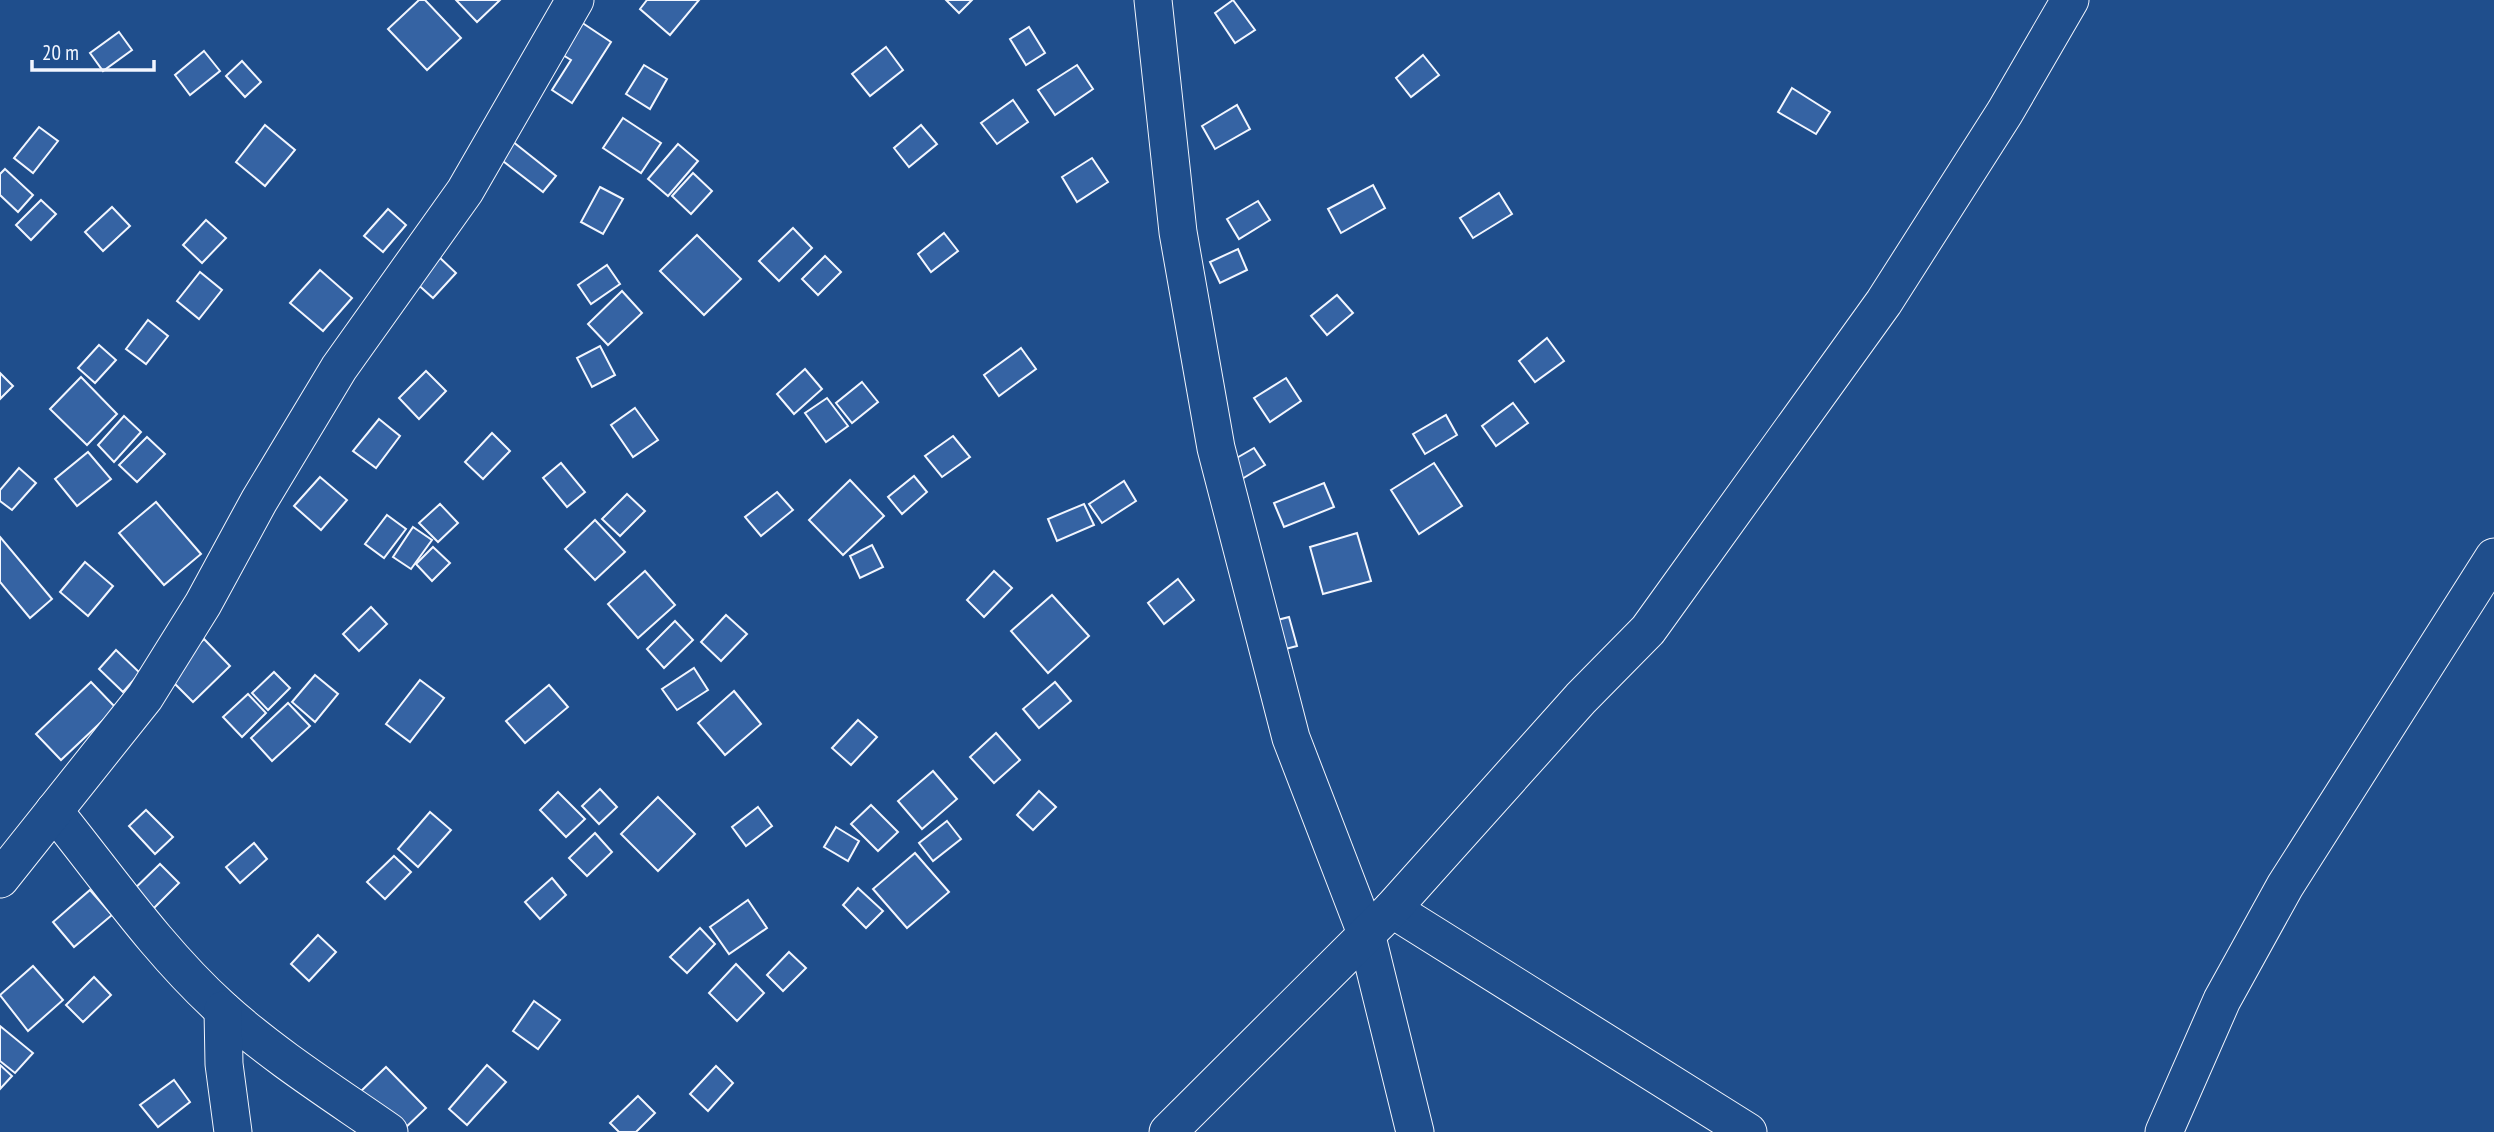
<svg xmlns="http://www.w3.org/2000/svg" width="2494" height="1132" font-family="'PT Sans Narrow',sans-serif">
<style>
.building{fill:#3563a3;stroke:#f2f6ff;stroke-width:2}
.lines{fill:none;stroke-linecap:round;stroke-linejoin:round}
.minor-casing{stroke:#f2f6ff;stroke-width:39}
.minor{stroke:#1f4e8c;stroke-width:37}
</style>
<rect width="100%" height="100%" fill="#1f4e8c"/>
<g class="building">
<polygon points="419,0 425,0 461,38 427,70 388,29"/>
<polygon points="456,0 500,0 477,22"/>
<polygon points="647,0 699,0 670,35 640,9"/>
<polygon points="946,0 972,0 959,13"/>
<polygon points="1233,0 1255,30 1235,43 1215,13"/>
<polygon points="578,20 611,42 572,103 552,90 571,60 558,52"/>
<polygon points="1029,27 1045,53 1026,65 1010,39"/>
<polygon points="119,32 132,50 103,71 90,53"/>
<polygon points="886,47 903,70 870,96 852,74"/>
<polygon points="204,51 220,71 190,95 175,75"/>
<polygon points="1423,55 1439,75 1411,97 1396,78"/>
<polygon points="242,61 261,82 245,97 226,76"/>
<polygon points="644,65 667,79 650,109 626,94"/>
<polygon points="1077,65 1093,89 1055,115 1038,90"/>
<polygon points="1792,88 1830,112 1816,134 1778,112"/>
<polygon points="1013,100 1028,122 997,144 981,123"/>
<polygon points="1237,105 1250,129 1215,149 1202,126"/>
<polygon points="623,118 661,143 641,173 603,148"/>
<polygon points="265,125 295,150 265,186 236,162"/>
<polygon points="921,125 937,144 909,167 894,148"/>
<polygon points="39,127 58,141 33,173 14,158"/>
<polygon points="512,141 556,176 543,192 499,158"/>
<polygon points="678,144 698,161 668,196 648,179"/>
<polygon points="1092,158 1108,182 1077,202 1062,177"/>
<polygon points="5,169 33,195 18,212 0,195 0,174"/>
<polygon points="693,173 712,191 691,214 672,196"/>
<polygon points="1373,185 1385,208 1341,233 1328,209"/>
<polygon points="600,187 623,199 603,234 581,222"/>
<polygon points="1499,193 1512,214 1473,238 1460,218"/>
<polygon points="41,200 56,214 31,240 16,225"/>
<polygon points="1258,201 1270,220 1239,239 1227,219"/>
<polygon points="112,207 130,226 103,251 85,232"/>
<polygon points="388,209 406,225 383,252 364,236"/>
<polygon points="206,220 226,238 202,263 183,245"/>
<polygon points="793,228 812,248 779,281 759,261"/>
<polygon points="944,233 958,251 931,272 918,254"/>
<polygon points="697,235 741,279 704,315 660,271"/>
<polygon points="1238,249 1247,270 1220,283 1210,262"/>
<polygon points="438,256 456,273 433,298 415,282"/>
<polygon points="825,256 841,272 818,295 802,279"/>
<polygon points="607,265 620,284 591,304 578,285"/>
<polygon points="320,270 352,298 323,331 290,303"/>
<polygon points="200,272 222,290 199,319 177,301"/>
<polygon points="622,291 642,313 608,345 588,324"/>
<polygon points="1337,295 1353,313 1327,335 1311,316"/>
<polygon points="148,320 168,336 146,364 126,349"/>
<polygon points="1547,338 1564,361 1535,382 1519,361"/>
<polygon points="99,345 116,360 95,383 78,368"/>
<polygon points="600,346 615,375 592,387 577,358"/>
<polygon points="1021,348 1036,369 999,396 984,375"/>
<polygon points="805,369 822,389 794,414 777,394"/>
<polygon points="426,371 446,391 419,419 399,398"/>
<polygon points="0,373 13,386 0,399"/>
<polygon points="81,377 117,414 87,445 50,409"/>
<polygon points="1286,378 1301,401 1270,422 1254,398"/>
<polygon points="862,382 878,402 852,423 836,403"/>
<polygon points="827,398 848,426 826,442 805,413"/>
<polygon points="1513,403 1528,423 1496,446 1482,426"/>
<polygon points="635,408 658,440 633,457 611,425"/>
<polygon points="1446,415 1457,435 1425,454 1413,434"/>
<polygon points="124,416 141,432 114,462 98,445"/>
<polygon points="379,419 400,436 376,468 353,451"/>
<polygon points="492,433 510,451 483,479 465,462"/>
<polygon points="953,436 970,457 942,477 925,456"/>
<polygon points="147,437 165,454 137,482 119,465"/>
<polygon points="1254,448 1265,465 1232,485 1221,467"/>
<polygon points="88,452 111,479 77,506 55,479"/>
<polygon points="561,463 585,492 567,507 543,478"/>
<polygon points="1434,463 1462,506 1419,534 1391,490"/>
<polygon points="19,468 36,483 12,510 0,501 0,490"/>
<polygon points="914,476 927,492 902,514 888,497"/>
<polygon points="320,477 347,500 321,530 294,506"/>
<polygon points="850,480 884,516 843,555 809,520"/>
<polygon points="1124,481 1136,501 1102,523 1089,504"/>
<polygon points="1324,483 1334,507 1284,527 1274,503"/>
<polygon points="777,492 793,510 761,536 745,517"/>
<polygon points="627,494 645,511 620,536 602,519"/>
<polygon points="156,502 201,554 164,585 119,533"/>
<polygon points="440,504 458,523 438,542 419,523"/>
<polygon points="1084,504 1094,525 1057,541 1048,519"/>
<polygon points="387,515 406,529 384,558 365,544"/>
<polygon points="595,520 625,552 595,580 565,549"/>
<polygon points="413,527 432,540 411,569 393,557"/>
<polygon points="1357,533 1371,581 1323,594 1310,547"/>
<polygon points="0,537 52,599 30,618 0,582"/>
<polygon points="872,545 883,567 860,578 850,556"/>
<polygon points="433,547 450,563 432,581 416,564"/>
<polygon points="85,562 113,586 88,616 60,592"/>
<polygon points="645,571 675,605 638,638 608,604"/>
<polygon points="994,571 1012,588 984,617 967,600"/>
<polygon points="1178,579 1194,600 1164,624 1148,603"/>
<polygon points="1052,595 1089,636 1048,673 1011,631"/>
<polygon points="371,607 387,624 359,651 343,634"/>
<polygon points="726,615 747,634 721,661 701,642"/>
<polygon points="1289,617 1297,646 1262,655 1254,626"/>
<polygon points="675,621 693,640 664,668 647,649"/>
<polygon points="204,639 230,666 193,702 167,676"/>
<polygon points="116,650 140,673 123,692 99,669"/>
<polygon points="694,668 708,690 677,710 662,689"/>
<polygon points="274,672 290,688 268,710 252,693"/>
<polygon points="315,675 338,694 315,722 292,702"/>
<polygon points="420,680 444,698 410,742 386,724"/>
<polygon points="91,682 116,708 61,760 36,734"/>
<polygon points="1055,682 1071,701 1039,728 1023,709"/>
<polygon points="549,685 568,707 525,743 506,721"/>
<polygon points="734,691 761,724 725,755 698,723"/>
<polygon points="248,694 266,713 242,737 223,717"/>
<polygon points="288,703 310,726 272,761 251,738"/>
<polygon points="858,720 877,737 851,765 832,748"/>
<polygon points="996,733 1020,760 994,783 970,757"/>
<polygon points="933,771 957,799 922,829 898,801"/>
<polygon points="600,789 617,807 599,824 582,806"/>
<polygon points="1039,791 1056,807 1033,830 1017,815"/>
<polygon points="558,792 585,819 566,837 540,810"/>
<polygon points="658,797 695,834 658,871 621,834"/>
<polygon points="871,805 898,832 878,851 851,824"/>
<polygon points="758,807 772,826 746,846 732,827"/>
<polygon points="146,810 173,837 155,854 129,826"/>
<polygon points="430,812 451,830 418,867 398,849"/>
<polygon points="947,821 961,839 933,861 919,843"/>
<polygon points="836,827 859,841 848,861 824,847"/>
<polygon points="595,833 612,852 587,876 569,858"/>
<polygon points="254,843 267,859 240,883 226,867"/>
<polygon points="915,853 949,892 907,928 873,889"/>
<polygon points="394,856 411,872 385,899 367,882"/>
<polygon points="160,864 179,883 147,915 128,895"/>
<polygon points="552,878 566,895 540,919 525,902"/>
<polygon points="858,888 883,911 866,928 843,905"/>
<polygon points="90,890 112,915 74,947 53,922"/>
<polygon points="748,900 767,928 729,954 710,927"/>
<polygon points="700,928 715,944 687,973 670,957"/>
<polygon points="318,935 336,952 309,981 291,964"/>
<polygon points="789,952 806,968 783,991 767,975"/>
<polygon points="736,964 764,993 737,1021 709,993"/>
<polygon points="33,966 63,1000 28,1031 0,995"/>
<polygon points="94,977 111,995 83,1022 66,1005"/>
<polygon points="534,1001 560,1020 538,1049 513,1031"/>
<polygon points="0,1026 33,1053 15,1073 0,1061"/>
<polygon points="0,1065 12,1076 0,1089"/>
<polygon points="487,1065 506,1082 467,1125 449,1109"/>
<polygon points="716,1066 733,1083 708,1111 690,1094"/>
<polygon points="386,1067 426,1108 401,1132 358,1094"/>
<polygon points="174,1080 190,1102 158,1127 140,1105"/>
<polygon points="638,1096 655,1113 636,1132 619,1132 610,1123"/>
</g>
<g class="lines">
<defs>
<g id="minor">
<polyline points="1153,0 1178,232 1216,448 1291,738 1366,933 1415,1132"/>
<path d="M54 811C108 878 158 951 222 1009 273 1055 333 1093 389 1132"/>
<polyline points="0,879 145,697 203,604 259,501 339,368 465,191 575,0"/>
<polyline points="1392,909 1748,1132"/>
<polyline points="223,1010 224,1064 233,1132"/>
<polyline points="1168,1132 1392,909 1581,698 1648,630 1884,302 2005,112 2070,0"/>
<polyline points="2164,1132 2222,1000 2285,886 2494,557"/>
</g>
</defs>
<use href="#minor" class="minor-casing"/>
<use href="#minor" class="minor"/>
</g>
<path d="M32 60v10h122v-10" fill="none" stroke="#f2f6ff" stroke-width="3.5"/>
<text x="42" y="60" font-size="21" fill="#f2f6ff" stroke="#1f4e8c" stroke-width="5" paint-order="stroke">20 m</text>
</svg>
